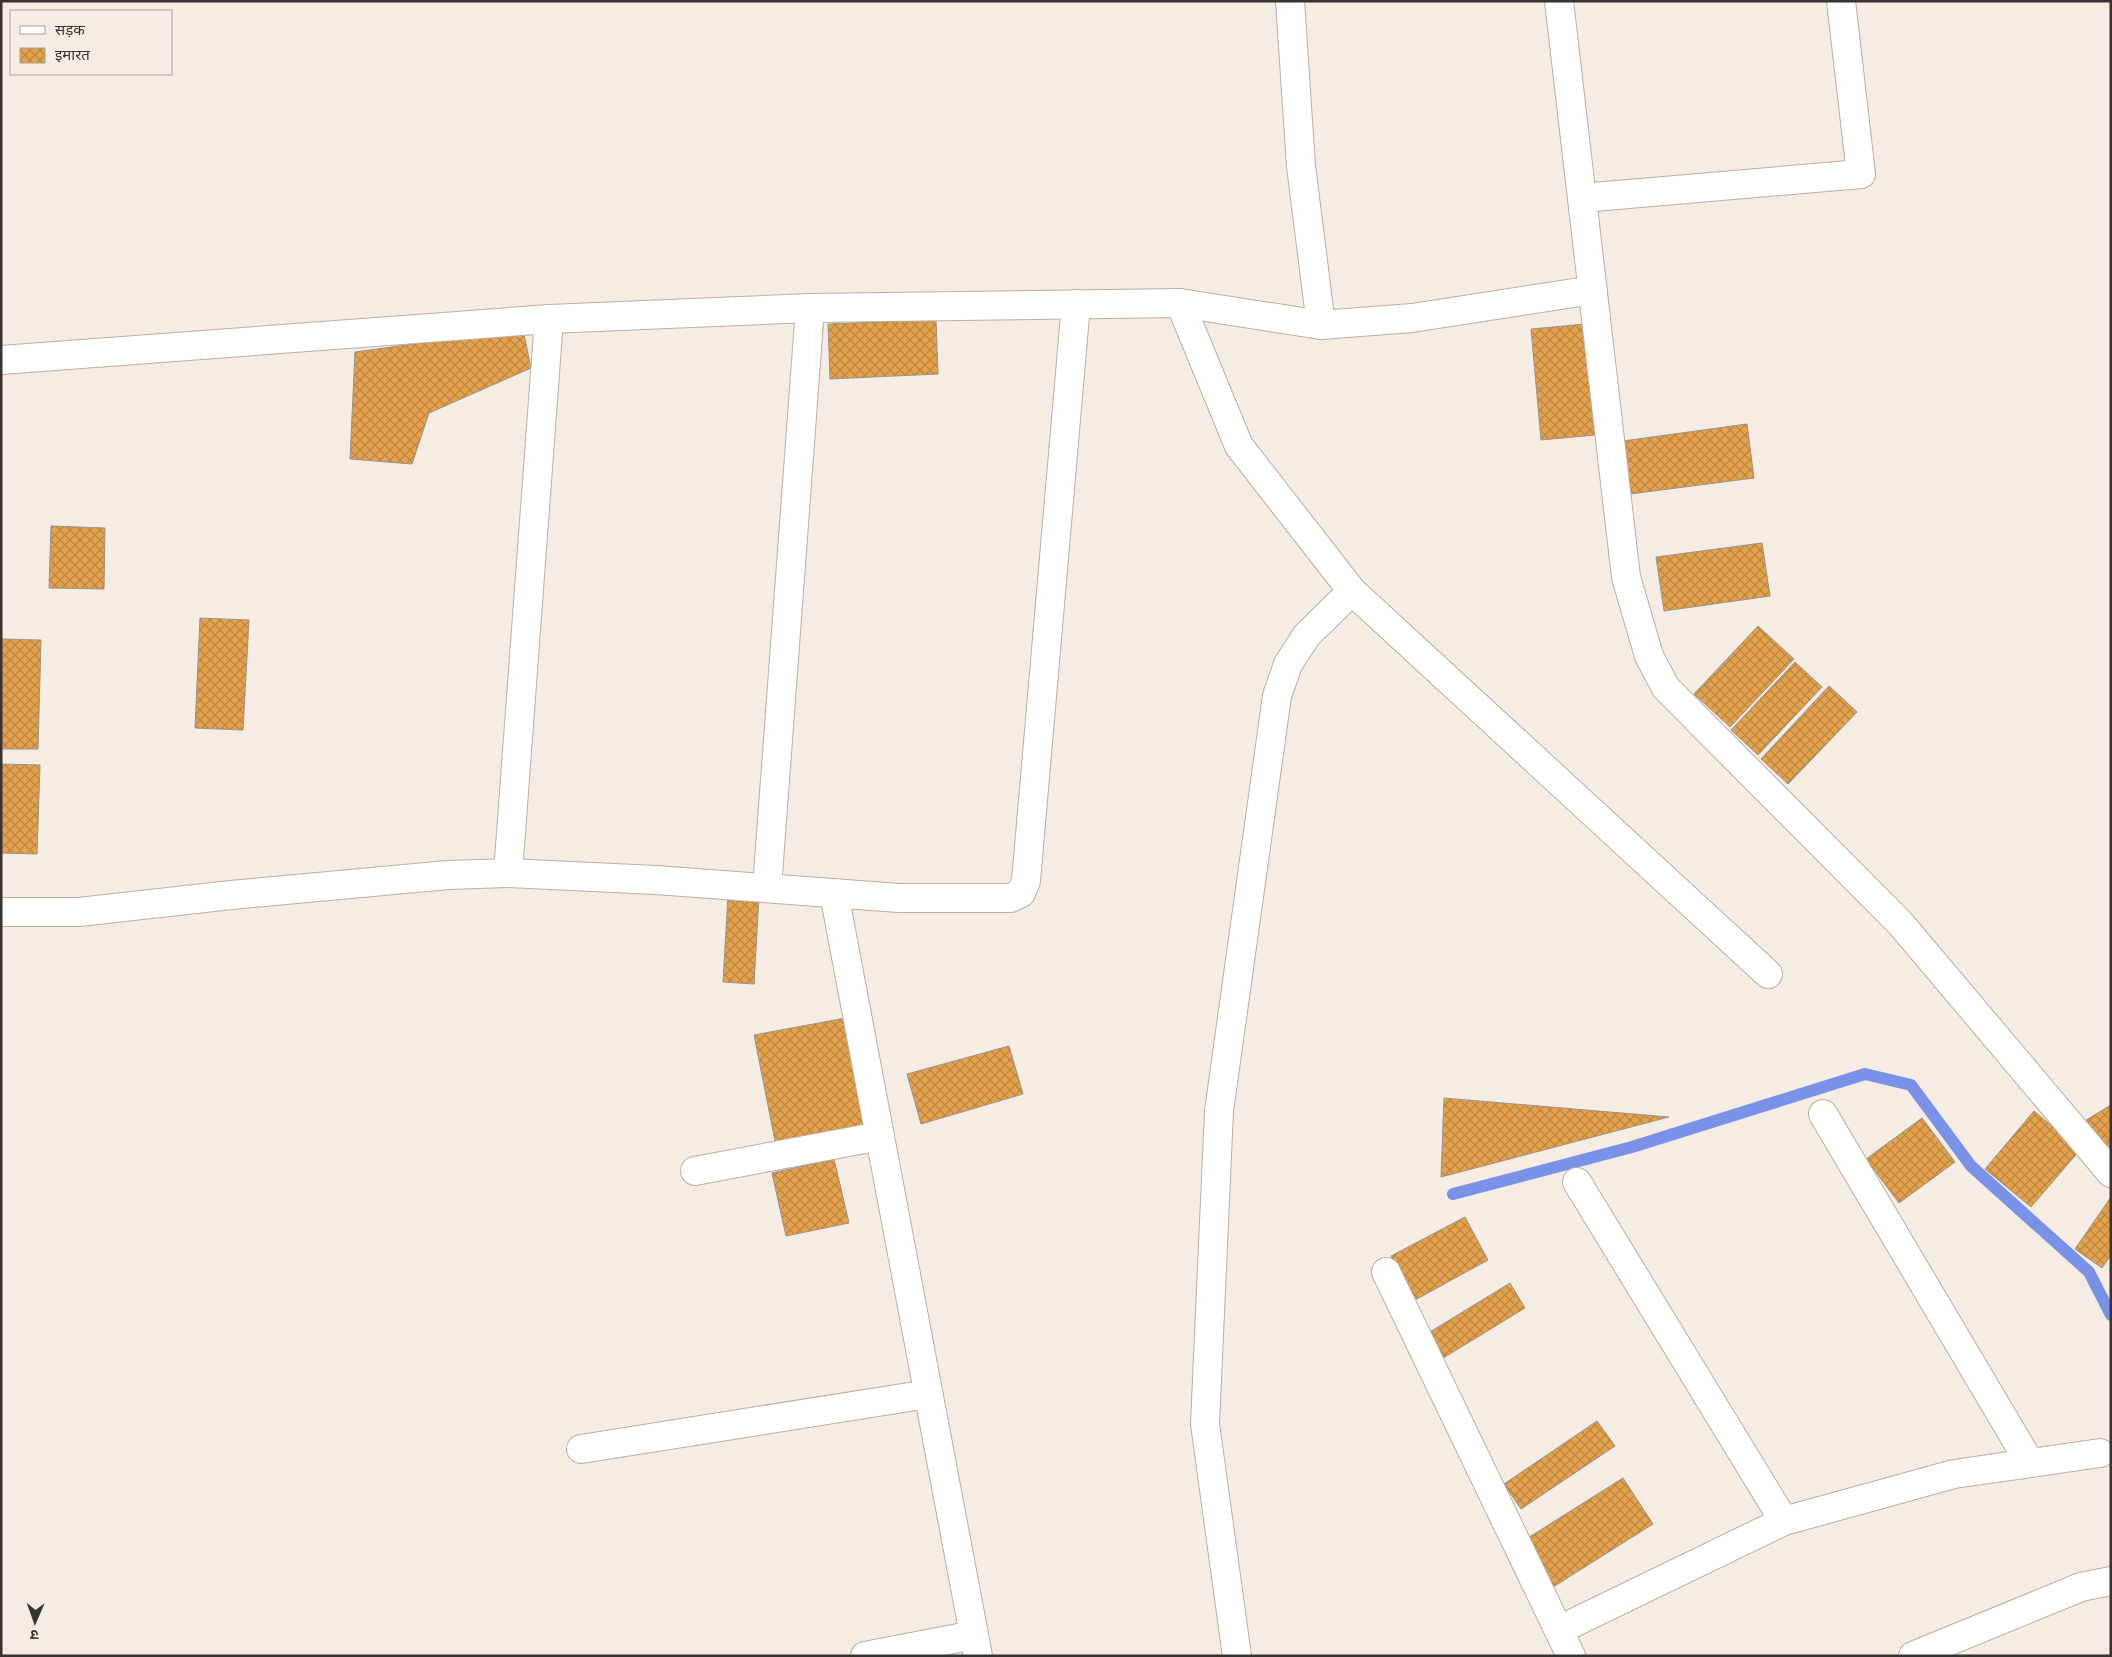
<svg xmlns="http://www.w3.org/2000/svg" width="2112" height="1657" font-family="Barlow,'Noto Sans Devanagari',sans-serif">
<style>
.lines{fill:none;stroke-linecap:round;stroke-linejoin:round}
.stream{stroke:#7991e6;stroke-width:12}
.building{fill:url(#building-cross-hatch);stroke:#9a928a}
.minor-casing{stroke:#b8afa6;stroke-width:30}
.minor{stroke:#fff;stroke-width:28}
</style>
<defs>
<pattern id="building-cross-hatch" width="8" height="8" patternUnits="userSpaceOnUse" patternTransform="scale(1.25)"><rect width="8" height="8" fill="#e5a24d"/><path d="M0 0l8 8M0 8l8-8" fill="none" stroke="#ba8540"/></pattern>
</defs>
<rect width="100%" height="100%" fill="#f5ece3"/>
<g class="lines">
<polyline class="stream" points="1453,1194 1632,1147 1865,1074 1911,1085 1971,1166 2089,1272 2111,1315"/>
</g>
<g class="building">
<polygon points="936,320 938,374 830,379 828,324"/>
<polygon points="1585,324 1595,435 1541,440 1531,329"/>
<polygon points="523,329 531,368 429,413 412,464 350,459 355,352"/>
<polygon points="1747,424 1754,478 1630,494 1623,441"/>
<polygon points="51,526 105,528 104,589 49,588"/>
<polygon points="1762,543 1770,596 1664,611 1656,557"/>
<polygon points="200,618 249,620 243,730 195,728"/>
<polygon points="1758,626 1794,659 1730,727 1694,694"/>
<polygon points="1,639 41,640 38,749 1,749"/>
<polygon points="1795,662 1822,687 1758,755 1731,730"/>
<polygon points="1829,686 1857,712 1788,784 1761,759"/>
<polygon points="1,764 40,765 37,854 1,853"/>
<polygon points="728,895 759,896 754,984 723,982"/>
<polygon points="851,1017 872,1128 776,1146 754,1035"/>
<polygon points="1009,1046 1023,1094 921,1124 907,1074"/>
<polygon points="1444,1098 1669,1117 1441,1177"/>
<polygon points="2111,1105 2111,1154 2078,1125"/>
<polygon points="2034,1111 2080,1150 2031,1207 1985,1169"/>
<polygon points="1922,1118 1955,1162 1899,1203 1866,1159"/>
<polygon points="834,1159 849,1223 786,1236 772,1173"/>
<polygon points="2111,1197 2111,1255 2102,1268 2075,1249"/>
<polygon points="1465,1217 1488,1260 1415,1300 1391,1256"/>
<polygon points="1510,1283 1525,1308 1440,1360 1425,1335"/>
<polygon points="1597,1421 1615,1446 1521,1509 1504,1484"/>
<polygon points="1623,1478 1653,1524 1553,1587 1523,1541"/>
</g>
<g class="lines">
<defs>
<g id="minor">
<polyline points="1290,1 1301,166 1321,325 1412,318 1593,290"/>
<polyline points="1559,1 1626,577 1649,656 1666,688 1900,923 2111,1173"/>
<polyline points="1582,198 1861,174 1841,1"/>
<polyline points="1180,303 1239,446 1352,591 1768,974"/>
<polyline points="1,360 549,319 810,308 1180,303 1321,325"/>
<polyline points="508,873 549,319"/>
<polyline points="767,888 810,308"/>
<polyline points="834,893 978,1656"/>
<polyline points="1,912 79,912 231,895 448,875 508,873 656,880 899,898 1011,898 1021,893 1026,881 1076,304"/>
<polyline points="1823,1114 2030,1463"/>
<polyline points="695,1171 880,1136"/>
<polyline points="1577,1182 1784,1521"/>
<polyline points="1386,1272 1571,1656"/>
<polyline points="581,1449 928,1394"/>
<polyline points="1559,1630 1784,1521 1954,1474 2100,1453"/>
<polyline points="865,1656 974,1635"/>
<polyline points="1237,1656 1205,1424 1219,1111 1277,696 1288,664 1307,635 1352,591"/>
<polyline points="1913,1656 2081,1587 2111,1581"/>
</g>
</defs>
<use href="#minor" class="minor-casing"/>
<use href="#minor" class="minor"/>
</g>
<rect width="2112" height="1657" fill="none" stroke="#373330" stroke-width="5"/>
<rect x="10" y="10" width="162" height="65" fill="#f5ece3" stroke="#a9a29b"/>
<rect x="20" y="26" width="25" height="8" fill="#ffffff" stroke="#a9a29b"/>
<text x="55" y="35" font-size="15" fill="#373330">सड़क</text>
<rect x="20" y="48" width="25" height="15" fill="url(#building-cross-hatch)" stroke="#a9a29b"/>
<text x="55" y="60" font-size="15" fill="#373330">इमारत</text>
<g transform="translate(35 1622) rotate(182)" stroke="#f5ece3" stroke-width="4" paint-order="stroke">
<path d="M0-4L9 19L0 12L-9 19Z" fill="#373330"/>
<text y="-8" font-size="14" font-weight="bold" text-anchor="middle" fill="#373330">उ</text>
</g>
</svg>
